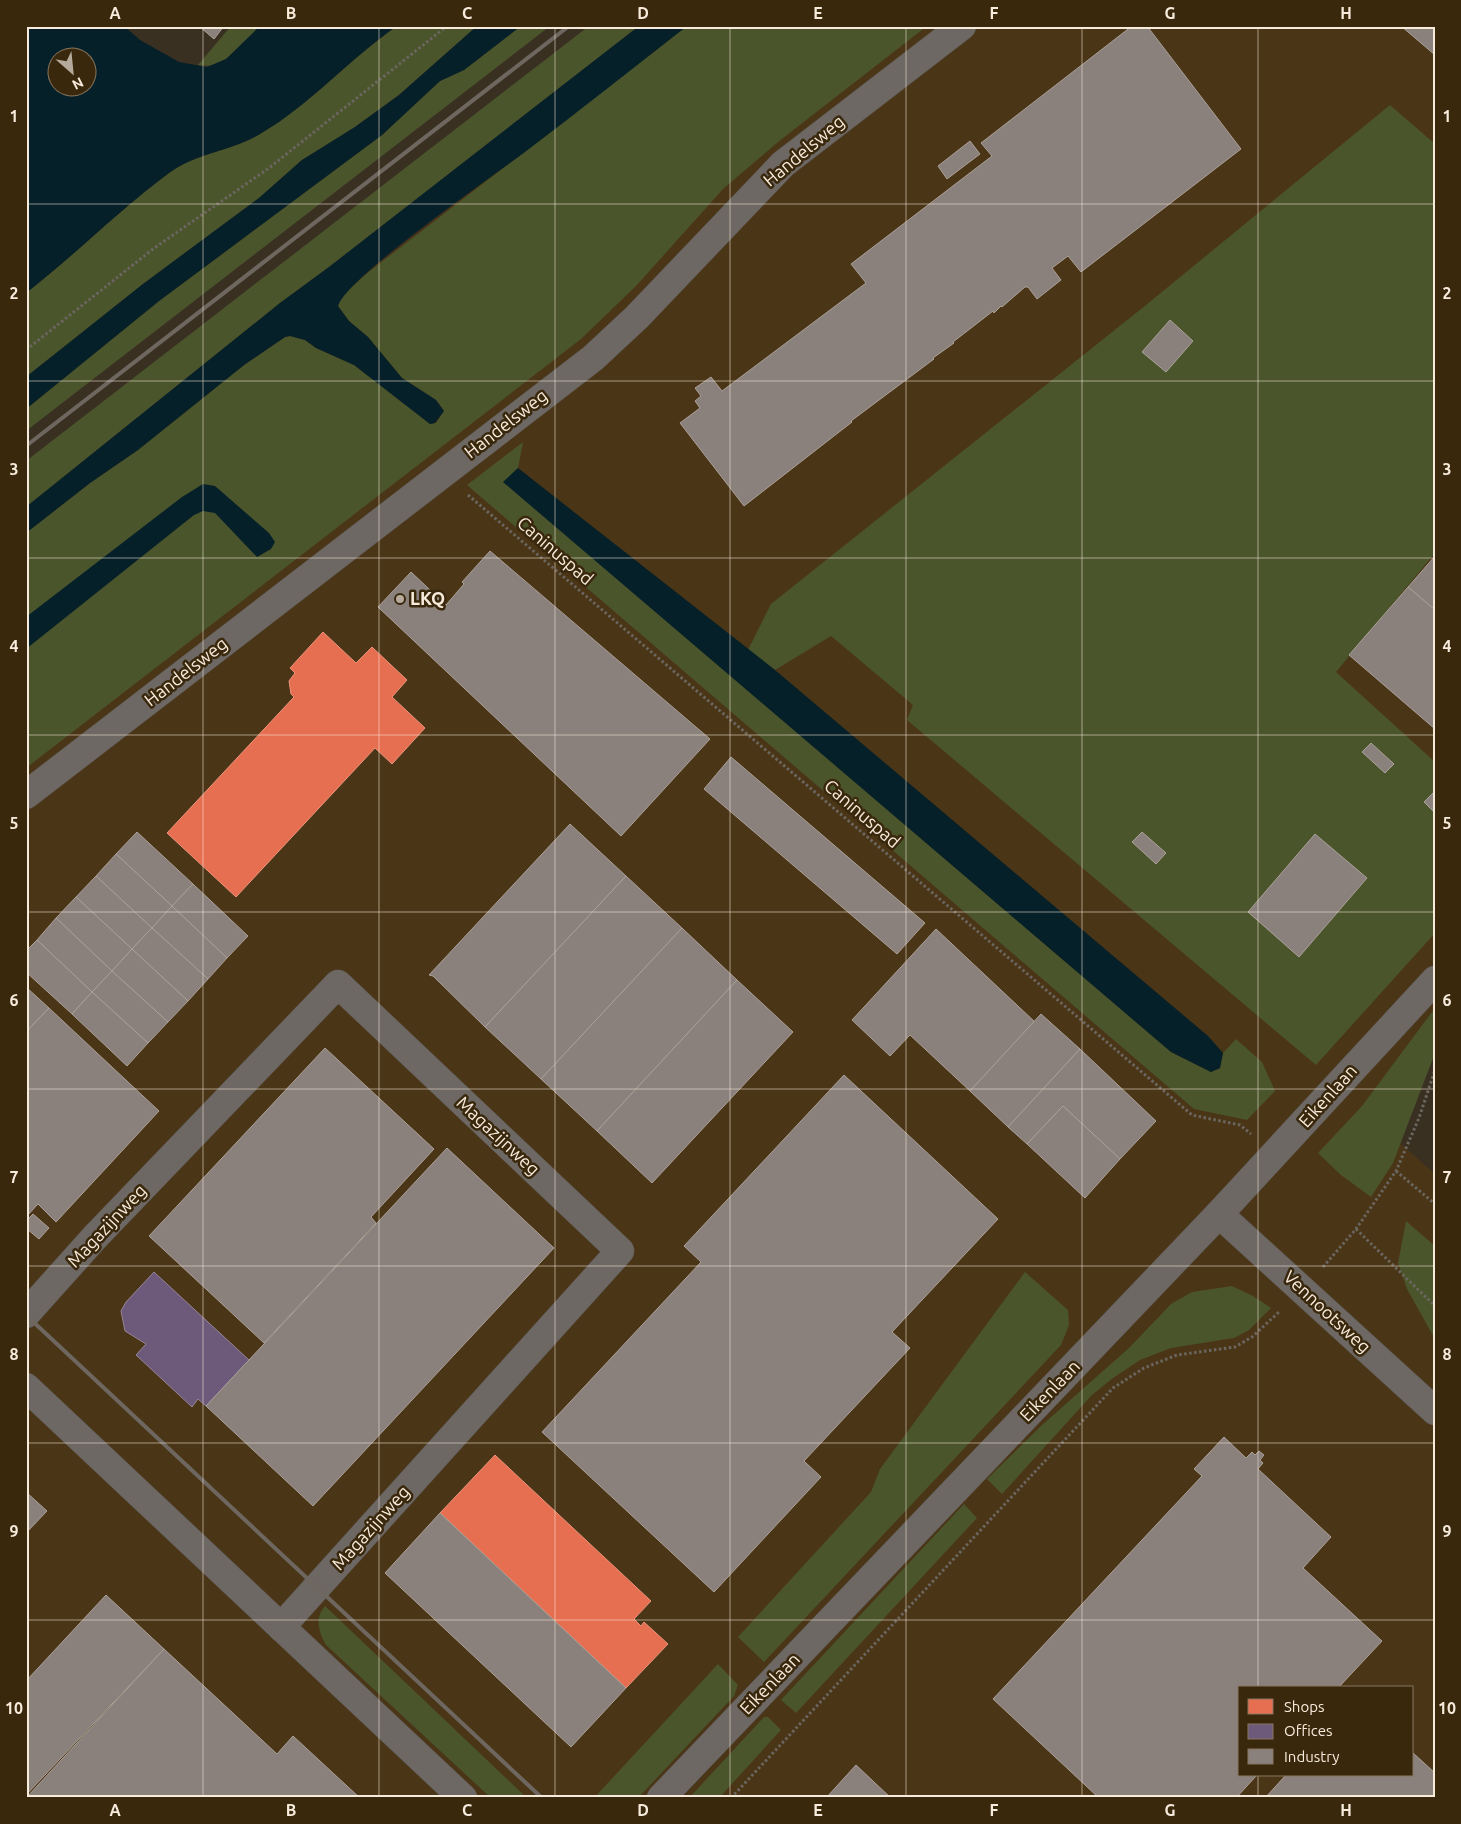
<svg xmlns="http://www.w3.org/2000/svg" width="1461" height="1824" font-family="Ubuntu,sans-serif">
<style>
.built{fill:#4a3517;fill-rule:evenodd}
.green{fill:#4b552c}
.water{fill:#052029;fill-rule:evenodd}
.shops{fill:#e76f51;stroke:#ec947b}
.offices{fill:#6d597a;stroke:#968597}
.industry{fill:#8a817c;stroke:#aba199}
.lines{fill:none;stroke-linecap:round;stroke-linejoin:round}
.minor-casing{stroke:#574d41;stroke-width:29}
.path{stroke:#6b665f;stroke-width:3;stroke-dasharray:2.5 2.5;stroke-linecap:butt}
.minor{stroke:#6d6863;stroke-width:28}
.rail{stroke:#6d675f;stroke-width:4}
.grid{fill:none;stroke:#f7ebdc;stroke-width:1;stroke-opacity:0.55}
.poi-dot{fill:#b5aa9b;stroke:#3a280d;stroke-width:2}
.labels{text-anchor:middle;stroke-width:5;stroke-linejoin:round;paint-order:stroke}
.street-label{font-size:18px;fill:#f7ebdc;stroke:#3a280d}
.poi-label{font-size:18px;font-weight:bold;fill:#f7ebdc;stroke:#3a280d;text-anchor:start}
.neatline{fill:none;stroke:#f7ebdc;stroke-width:2}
.grid-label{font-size:16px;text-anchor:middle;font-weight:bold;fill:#f7ebdc}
</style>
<rect width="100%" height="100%" fill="#3a3022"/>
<path class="built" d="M687 26H1435V1056L1377 1123 1435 1174V1798H26V533ZM1240 1688H1412V1775H1240Z"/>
<g class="green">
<path d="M231 26H260C244 42 224 71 198 65Z"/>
<path d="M397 26H477L399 95 355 127 302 160 259 198 143 284 26 377V293C75 255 119 210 169 173 198 152 230 152 260 134 310 105 349 59 397 26Z"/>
<polygon points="521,26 550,26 26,431 26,409 159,301 382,135 440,81 464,70"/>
<polygon points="589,26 639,26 329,267 280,303 26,507 26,461"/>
<polygon points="687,26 927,26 778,142 723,189 637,285 581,339 26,768 26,533 90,483 138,450 244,365 285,337 290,336 305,340 316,348 354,365 430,424 436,423 444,411 436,400 402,378 368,337 349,321 338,306 341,297 366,274"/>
<polygon points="1390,105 1435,144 1435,553 1336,672 1435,762 1435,933 1316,1065 907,720 913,705 831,636 775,670 748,650 771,604 1146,305"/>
<polygon points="523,442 518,468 504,482 1171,1052 1211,1072 1220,1068 1223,1053 1236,1039 1262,1062 1275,1091 1247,1120 1194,1109 467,485"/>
<polygon points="1435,1008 1435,1053 1393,1163 1371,1197 1341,1175 1318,1153 1362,1106"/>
<polygon points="1406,1221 1435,1246 1435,1339 1407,1289 1398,1263"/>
<polygon points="1025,1272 1068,1310 1069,1325 1061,1345 764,1662 738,1637 871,1492 880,1469"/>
<polygon points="1232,1286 1253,1296 1271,1308 1249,1330 1234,1338 1171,1348 1140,1360 1113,1378 1092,1395 1002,1494 987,1479 1042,1425 1129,1348 1171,1304 1192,1292"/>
<polygon points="964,1504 977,1518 796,1713 781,1700"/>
<path d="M325 1606 527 1798H491L326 1645C319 1633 314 1618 325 1606Z"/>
<polygon points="718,1664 738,1685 734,1696 638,1798 594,1798"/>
<polygon points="764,1717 768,1717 781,1730 719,1798 689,1798"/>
</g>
<g class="water">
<path d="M26 26H124L140 40 179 62 207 67 226 59 260 26H397C349 59 310 105 260 134 230 152 198 152 169 173 119 210 75 255 26 293ZM58 58H88V88H58Z"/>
<polygon points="477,26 521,26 464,70 440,81 382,135 159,301 26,409 26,377 143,284 259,198 302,160 355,127 399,95"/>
<path d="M639 26H687C633 68 579 111 525 152 492 177 347 277 338 306L349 321 368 337 402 378 436 400 444 411 435 423 430 424 354 365 316 348 305 340 290 336 285 337 244 365 138 450 90 483 26 533V507L280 303 329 267Z"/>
<polygon points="518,468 775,670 1208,1036 1223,1053 1220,1068 1211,1072 1171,1052 503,482"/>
<polygon points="203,484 215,486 269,533 275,542 271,549 257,557 215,513 203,511 194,515 26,649 26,617 182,497"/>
</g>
<g class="shops">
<polygon points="323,632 356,663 372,647 407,680 392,697 425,728 392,764 375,748 236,897 167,833 294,697 291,694 289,681 295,673 290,668"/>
<polygon points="495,1455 651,1601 634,1619 641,1626 644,1622 668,1644 626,1688 440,1513"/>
</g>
<polygon class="offices" points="154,1272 249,1360 206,1406 198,1399 192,1407 136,1355 146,1344 125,1331 121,1311 126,1302"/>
<g class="industry">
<polygon points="199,26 224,26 214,39"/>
<polygon points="1132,26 1147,26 1241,149 1081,272 1068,256 1052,268 1061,280 1037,299 1028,287 1025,287 1002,307 1001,306 994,313 993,311 953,342 954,343 933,358 934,359 851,421 852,422 744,506 680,423 700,408 695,401 701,396 695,388 711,377 722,391 866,283 851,264 992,156 981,143"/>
<polygon points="1401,26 1435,26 1435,55"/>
<polygon points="970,141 980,154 947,179 938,166"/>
<polygon points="1170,320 1193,341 1166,372 1142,352"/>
<polygon points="490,551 710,739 621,836 378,607 411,572 446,605 464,584 462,582"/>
<polygon points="1435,556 1435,610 1408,587"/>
<polygon points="1408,587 1435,610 1435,729 1349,655"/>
<polygon points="1371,743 1394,764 1385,773 1362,752"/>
<polygon points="731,757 925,923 897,954 704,789"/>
<polygon points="1433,793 1435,795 1435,813 1424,802"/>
<polygon points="570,824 626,876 485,1027 433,976 429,975"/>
<polygon points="137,832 193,884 172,906 116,854"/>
<polygon points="1142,832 1166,853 1156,864 1132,842"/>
<polygon points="1315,834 1367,878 1299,957 1248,912"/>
<polygon points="116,854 172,906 152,928 96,876"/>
<polygon points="96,876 152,928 132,949 76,897"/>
<polygon points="626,876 682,928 541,1079 485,1027"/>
<polygon points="193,884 248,936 227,958 172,906"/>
<polygon points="76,897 132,949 112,971 56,918"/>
<polygon points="172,906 227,958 208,979 152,928"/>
<polygon points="56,918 112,971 92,992 37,940"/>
<polygon points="152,928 208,979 188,1001 132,949"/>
<polygon points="682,928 737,980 597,1131 541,1079"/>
<polygon points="936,929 1035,1022 970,1091 910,1035 890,1056 852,1020"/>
<polygon points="37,940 92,992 72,1014 26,972 26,951"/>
<polygon points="132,949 188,1001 168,1022 112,971"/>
<polygon points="112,971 168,1022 148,1043 92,992"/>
<polygon points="737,980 793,1032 652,1183 597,1131"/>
<polygon points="26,987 49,1008 26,1032"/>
<polygon points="92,992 148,1043 127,1066 72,1014"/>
<polygon points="49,1008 159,1111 56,1222 38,1204 26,1217 26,1032"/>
<polygon points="1041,1014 1080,1049 1008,1127 970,1091"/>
<polygon points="325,1048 434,1149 371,1217 376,1223 264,1343 149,1236"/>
<polygon points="1080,1049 1156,1121 1120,1159 1063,1106 1027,1144 1008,1127"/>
<polygon points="844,1075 998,1219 892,1332 910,1348 804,1461 821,1477 714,1592 542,1432 701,1262 684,1246"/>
<polygon points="1063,1106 1120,1159 1085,1198 1027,1144"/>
<polygon points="447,1148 554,1248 313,1506 206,1406"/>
<polygon points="33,1214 49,1228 39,1239 26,1228 26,1221"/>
<polygon points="1224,1437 1246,1458 1252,1452 1255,1455 1259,1451 1264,1455 1260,1460 1263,1463 1258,1469 1331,1537 1303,1568 1382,1641 1338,1688 1240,1688 1240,1775 1257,1775 1236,1798 1099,1798 993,1699 1202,1476 1194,1469"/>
<polygon points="26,1492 47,1511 26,1533"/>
<polygon points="440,1513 626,1688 571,1747 385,1573"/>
<polygon points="106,1595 164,1649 26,1795 26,1681"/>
<polygon points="164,1649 277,1754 293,1736 360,1798 26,1798"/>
<polygon points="1412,1752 1435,1773 1435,1798 1265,1798 1286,1775 1412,1775"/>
<polygon points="856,1765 891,1798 826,1798"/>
</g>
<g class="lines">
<defs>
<g id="minor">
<polyline points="26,795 593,358 637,317 783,164 962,26"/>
<polyline points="1219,1214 1435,1411"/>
<polyline points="26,1314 95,1237 338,984 620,1251 281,1627"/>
<polyline points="26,1387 463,1798"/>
<polyline points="661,1798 1219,1214 1435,980"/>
</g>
</defs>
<use href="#minor" class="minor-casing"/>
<g class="path">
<polyline points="26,350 153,249 269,168 447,26"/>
<polyline points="468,495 1192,1115 1240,1125 1251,1134"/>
<polyline points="1396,1171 1435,1204"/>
<polyline points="1356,1229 1435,1306"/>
<polyline points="1323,1267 1356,1229 1396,1171 1419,1118 1435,1070"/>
<polyline points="731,1798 1113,1388 1144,1368 1177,1355 1235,1347 1252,1337 1279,1312"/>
</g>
<use href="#minor" class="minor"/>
<g class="rail">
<polyline points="26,446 569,26"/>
<polyline points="26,1315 542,1798"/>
</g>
</g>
<path class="grid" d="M203 26V1798M379 26V1798M555 26V1798M730 26V1798M906 26V1798M1082 26V1798M1258 26V1688M26 204H1435M26 381H1435M26 558H1435M26 735H1435M26 912H1435M26 1089H1435M26 1266H1435M26 1443H1435M26 1620H1435M1258 1775V1798"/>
<circle class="poi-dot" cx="400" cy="599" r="5"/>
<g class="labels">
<g class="street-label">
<text transform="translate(804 151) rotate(-40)" y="6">Handelsweg</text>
<text transform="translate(506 424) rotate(-38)" y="6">Handelsweg</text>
<text transform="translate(555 551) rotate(41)" y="6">Caninuspad</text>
<text transform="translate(186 672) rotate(-38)" y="6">Handelsweg</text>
<text transform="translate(862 814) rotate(41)" y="6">Caninuspad</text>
<text transform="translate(1328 1096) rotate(-48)" y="6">Eikenlaan</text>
<text transform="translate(498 1136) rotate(43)" y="6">Magazijnweg</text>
<text transform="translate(107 1226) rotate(-47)" y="6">Magazijnweg</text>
<text transform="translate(1327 1312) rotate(43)" y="6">Vennootsweg</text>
<text transform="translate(1050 1391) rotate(-46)" y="6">Eikenlaan</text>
<text transform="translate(371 1528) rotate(-48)" y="6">Magazijnweg</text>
<text transform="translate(770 1684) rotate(-46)" y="6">Eikenlaan</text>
</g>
<g class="poi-label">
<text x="410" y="605">LKQ</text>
</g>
</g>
<rect width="1461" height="1824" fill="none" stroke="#3a280d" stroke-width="55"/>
<rect x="1238" y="1686" width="175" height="90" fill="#3a280d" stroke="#867660"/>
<rect x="1248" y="1699" width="25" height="15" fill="#e76f51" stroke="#867660"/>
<text x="1284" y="1712" font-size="15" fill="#f7ebdc">Shops</text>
<rect x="1248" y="1724" width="25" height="15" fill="#6d597a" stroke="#867660"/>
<text x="1284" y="1736" font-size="15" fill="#f7ebdc">Offices</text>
<rect x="1248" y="1749" width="25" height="15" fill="#8a817c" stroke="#867660"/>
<text x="1284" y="1762" font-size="15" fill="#f7ebdc">Industry</text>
<g transform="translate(72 72) rotate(153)"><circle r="24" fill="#3a280d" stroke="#867660"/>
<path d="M0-4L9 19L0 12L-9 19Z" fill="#b5aa9b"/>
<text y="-8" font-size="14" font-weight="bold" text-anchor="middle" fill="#f7ebdc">N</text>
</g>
<rect x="28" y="28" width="1406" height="1768" class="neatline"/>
<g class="grid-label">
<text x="115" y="19">A</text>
<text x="291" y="19">B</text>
<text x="467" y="19">C</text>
<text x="643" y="19">D</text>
<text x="818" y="19">E</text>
<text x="994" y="19">F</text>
<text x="1170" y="19">G</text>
<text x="1346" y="19">H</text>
<text x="14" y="122">1</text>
<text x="1447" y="122">1</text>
<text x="14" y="299">2</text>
<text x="1447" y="299">2</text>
<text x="14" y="475">3</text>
<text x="1447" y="475">3</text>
<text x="14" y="652">4</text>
<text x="1447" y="652">4</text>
<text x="14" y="829">5</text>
<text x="1447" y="829">5</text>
<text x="14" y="1006">6</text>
<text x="1447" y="1006">6</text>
<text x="14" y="1183">7</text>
<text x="1447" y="1183">7</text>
<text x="14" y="1360">8</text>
<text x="1447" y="1360">8</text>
<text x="14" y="1537">9</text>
<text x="1447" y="1537">9</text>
<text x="14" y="1714">10</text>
<text x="1447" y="1714">10</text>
<text x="115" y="1816">A</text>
<text x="291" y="1816">B</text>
<text x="467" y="1816">C</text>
<text x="643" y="1816">D</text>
<text x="818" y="1816">E</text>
<text x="994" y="1816">F</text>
<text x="1170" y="1816">G</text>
<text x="1346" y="1816">H</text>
</g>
</svg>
